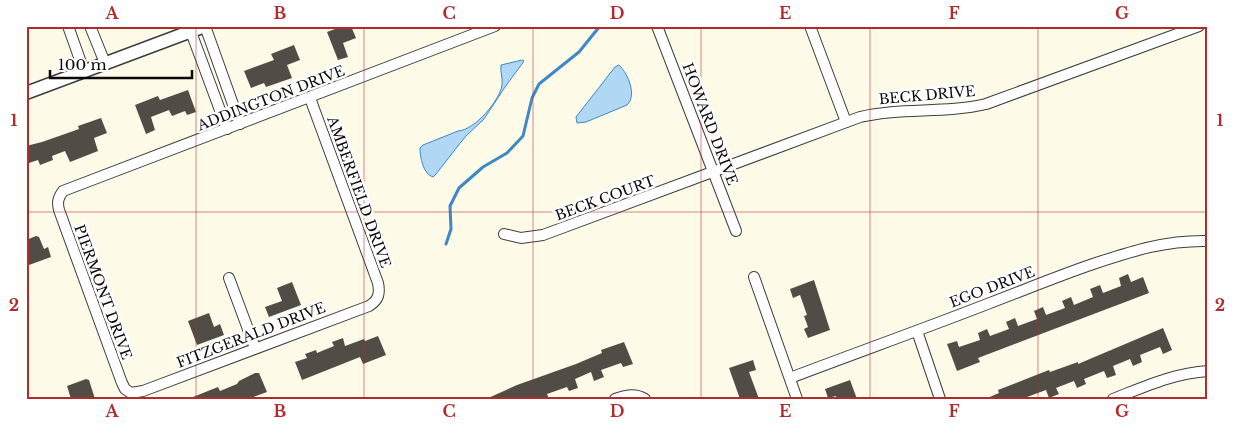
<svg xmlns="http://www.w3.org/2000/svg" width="1234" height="425" font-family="'Libre Baskerville',serif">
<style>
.water{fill:#b0d7f3;stroke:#3b8ac6}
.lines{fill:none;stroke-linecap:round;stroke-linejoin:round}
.stream{stroke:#3b8ac6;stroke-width:3}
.building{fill:#524c47}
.minor-casing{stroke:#3d3d3d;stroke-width:12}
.tertiary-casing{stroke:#3d3d3d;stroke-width:15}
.minor{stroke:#fff;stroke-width:10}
.tertiary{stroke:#fff;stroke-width:12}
.grid{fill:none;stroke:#b22a2c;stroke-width:1;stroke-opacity:0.55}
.labels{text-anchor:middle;stroke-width:5;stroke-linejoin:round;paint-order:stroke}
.street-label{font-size:14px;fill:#0a0a0a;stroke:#fff}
.neatline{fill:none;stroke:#b22a2c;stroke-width:2}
.grid-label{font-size:16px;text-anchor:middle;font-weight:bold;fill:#b22a2c}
</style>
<rect width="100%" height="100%" fill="#fefae8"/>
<g class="water">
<path d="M522 60 524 61 522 64 505 87 484 119 465 137 436 174 433 177C423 174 420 157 420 148L423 145 458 131C475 130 500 100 502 85 503 78 500 72 501 65Z"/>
<path d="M619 65C627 73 635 90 630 101L627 105 586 122 577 123 576 117 615 67Z"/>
</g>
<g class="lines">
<polyline class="stream" points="446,244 451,229 450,206 459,188 483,167 507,153 523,136 532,98 539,84 579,52 600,26"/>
</g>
<g class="building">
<polygon points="343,26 351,26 356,38 343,43 348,57 338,60 327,32"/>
<polygon points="294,45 300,60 287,65 292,78 266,87 264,83 251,88 244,71 274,60 271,54"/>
<polygon points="188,90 196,112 187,115 185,111 172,116 169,110 151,117 155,130 146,134 135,105 158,96 160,100"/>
<polygon points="101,118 107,133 94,138 98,151 70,162 65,151 52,156 53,160 40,165 38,160 26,164 26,146 42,142 79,129 78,126"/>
<polygon points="36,236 39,237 44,249 48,247 51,257 29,265 26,256 26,240"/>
<polygon points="1128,274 1131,282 1143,277 1149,293 978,358 980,362 957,371 947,344 957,341 959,347 980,340 978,333 987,329 990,336 1009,329 1006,322 1015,318 1018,326 1037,319 1034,311 1043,307 1046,315 1065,308 1062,301 1071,297 1074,305 1093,297 1090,289 1100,285 1103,293 1121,286 1119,278"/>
<polygon points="814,280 830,330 808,338 804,329 808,327 804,316 807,315 800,295 793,298 790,289"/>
<polygon points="292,282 301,305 269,317 265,307 282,301 277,288"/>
<polygon points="209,313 214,327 220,324 224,335 197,345 188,321"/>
<polygon points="1163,328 1172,350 1163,354 1160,347 1140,355 1142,362 1133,366 1130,359 1113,366 1116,375 1107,378 1104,371 1084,379 1086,384 1077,388 1074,381 1056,388 1059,394 1049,398 1046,390 1027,397 1028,399 985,399 999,393 998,390 1026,379 1049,370 1050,372 1078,362 1078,364"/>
<polygon points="378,336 386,355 363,364 360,357 302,380 295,362 307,358 305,354 316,350 317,353 334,346 332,342 343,338 345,346 364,339 365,341"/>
<polygon points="624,342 633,364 623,367 621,363 601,370 604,377 594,381 591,372 575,379 578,388 569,391 567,387 547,394 549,399 486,399 517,385 576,364 602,353 601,350"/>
<polygon points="753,360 756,370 749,372 759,399 740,399 729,368"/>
<polygon points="255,373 259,373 267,392 248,399 188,399 218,387 220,391 237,384 239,381"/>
<polygon points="86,379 89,380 95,399 71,399 67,386"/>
<polygon points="850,380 857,399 837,399 836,396 828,398 825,389"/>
</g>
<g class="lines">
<defs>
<g id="minor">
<polyline points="68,26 84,71"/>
<polyline points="90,26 105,63"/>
<polyline points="205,26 240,124"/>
<polyline points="657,26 736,231"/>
<polyline points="810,26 846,122"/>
<polyline points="191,32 227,129"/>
<path d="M310 98 378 283C380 293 379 300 369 306L143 391 131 393 125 389 122 383 59 210C57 202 58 198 63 191L495 26"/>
<path d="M504 234 521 238 543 235 860 117C901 107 945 114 986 104L1199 26"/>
<polyline points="754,277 797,399"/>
<polyline points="229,278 255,348"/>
<polyline points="917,331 940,399"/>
<path d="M790 378C856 353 923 329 990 303 1024 290 1058 276 1093 264 1132 251 1166 240 1208 241"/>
<path d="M615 399C626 395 635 393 645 399"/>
<path d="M1113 399C1144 387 1174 373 1208 371"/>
</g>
<polyline id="tertiary" points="26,93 205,26"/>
</defs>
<use href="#minor" class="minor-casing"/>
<use href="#tertiary" class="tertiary-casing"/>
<use href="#minor" class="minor"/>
<use href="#tertiary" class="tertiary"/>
</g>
<path class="grid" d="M196 26V399M364 26V399M533 26V399M701 26V399M870 26V399M1038 26V399M26 212H1208"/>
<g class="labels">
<g class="street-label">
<text transform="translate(927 95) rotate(-5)" y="5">BECK DRIVE</text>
<text transform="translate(271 98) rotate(-21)" y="5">ADDINGTON DRIVE</text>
<text transform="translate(710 124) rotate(69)" y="5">HOWARD DRIVE</text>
<text transform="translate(359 192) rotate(70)" y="5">AMBERFIELD DRIVE</text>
<text transform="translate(605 198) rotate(-20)" y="5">BECK COURT</text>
<text transform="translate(992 287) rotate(-21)" y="5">EGO DRIVE</text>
<text transform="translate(103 292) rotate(70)" y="5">PIERMONT DRIVE</text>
<text transform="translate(251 335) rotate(-21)" y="5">FITZGERALD DRIVE</text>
</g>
</g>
<rect width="1234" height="425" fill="none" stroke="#ffffff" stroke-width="55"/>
<path d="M50 70v8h142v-8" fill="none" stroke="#0a0a0a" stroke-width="2.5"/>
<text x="58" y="70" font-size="15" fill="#0a0a0a" stroke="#ffffff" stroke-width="4" paint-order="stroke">100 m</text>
<rect x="28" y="28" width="1178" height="370" class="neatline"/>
<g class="grid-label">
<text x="112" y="19">A</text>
<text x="280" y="19">B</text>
<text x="449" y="19">C</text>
<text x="617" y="19">D</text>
<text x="785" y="19">E</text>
<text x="954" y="19">F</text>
<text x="1122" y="19">G</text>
<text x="14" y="126">1</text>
<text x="1220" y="126">1</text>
<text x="14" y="311">2</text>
<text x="1220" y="311">2</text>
<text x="112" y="417">A</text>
<text x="280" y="417">B</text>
<text x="449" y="417">C</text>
<text x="617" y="417">D</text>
<text x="785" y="417">E</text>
<text x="954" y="417">F</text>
<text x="1122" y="417">G</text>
</g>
</svg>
